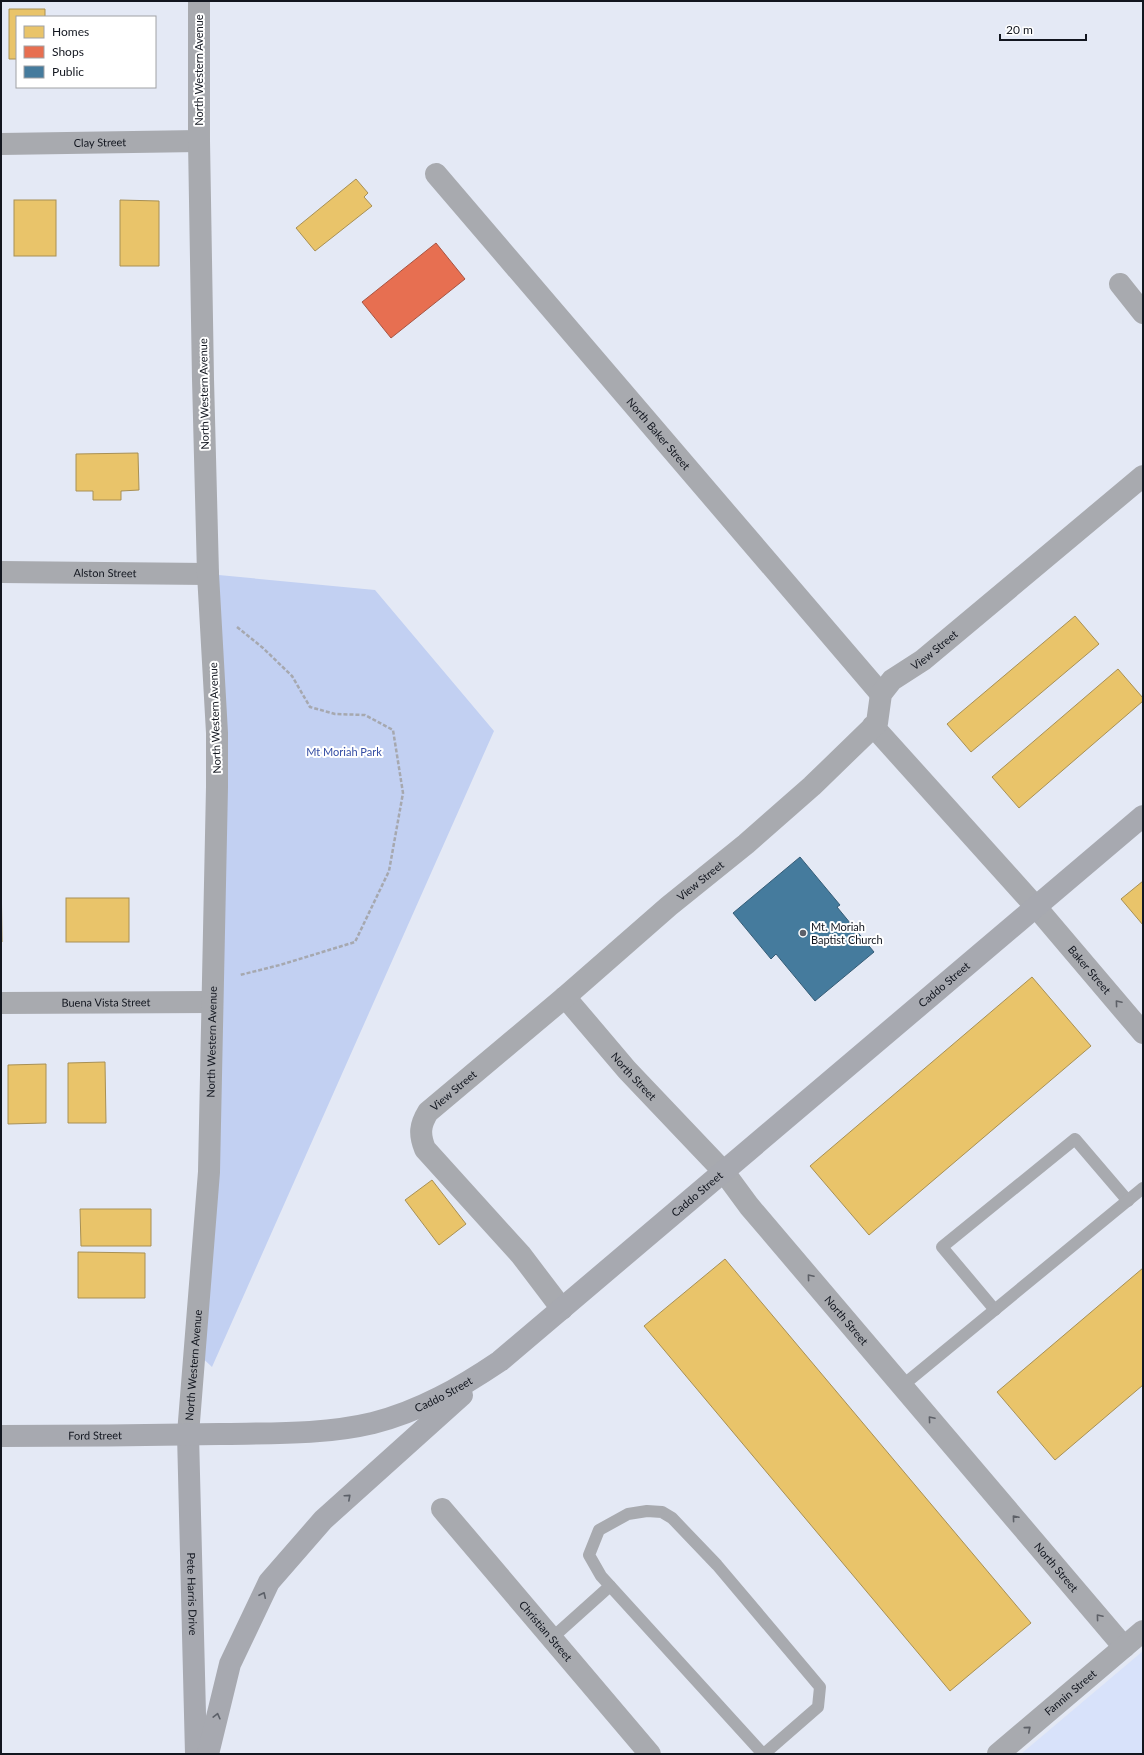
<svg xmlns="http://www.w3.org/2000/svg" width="1144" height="1755" font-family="Lato,sans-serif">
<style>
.built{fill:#d8e2fa}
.green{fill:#c2d0f2}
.homes{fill:#e9c46a;stroke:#a89054}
.shops{fill:#e76f51;stroke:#a75442}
.public{fill:#457b9d;stroke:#365d77}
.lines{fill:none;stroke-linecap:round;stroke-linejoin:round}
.path{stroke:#a6a8af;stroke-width:2.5;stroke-dasharray:4 2;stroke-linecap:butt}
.lane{stroke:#a8aaaf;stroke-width:12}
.street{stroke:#a8aaaf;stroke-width:22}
.secondary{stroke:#a7a9b0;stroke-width:22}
.oneway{stroke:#5d6067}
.oneway2{stroke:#5c6068}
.poi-dot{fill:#5c606a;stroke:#fff;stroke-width:1.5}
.labels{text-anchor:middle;stroke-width:4;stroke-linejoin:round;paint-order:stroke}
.street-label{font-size:11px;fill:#12161f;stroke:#fff}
.park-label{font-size:11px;fill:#344da4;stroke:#fff}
.poi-label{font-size:11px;fill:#12161f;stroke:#fff;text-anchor:start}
</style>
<rect width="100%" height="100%" fill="#e4e9f5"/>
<polygon class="built" points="1143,1651 1143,1754 1021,1754"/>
<polygon class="green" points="208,574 375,590 494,731 212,1367 195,1351 209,1172"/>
<g class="homes">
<polygon points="9,9 45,9 45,17 17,17 17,59 9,59"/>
<polygon points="356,179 368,193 364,197 372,206 315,251 296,228"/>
<rect x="14" y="200" width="42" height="56"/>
<polygon points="120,200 159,201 159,266 120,266"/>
<polygon points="138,453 139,490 121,491 121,500 93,500 93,491 76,491 76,454"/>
<polygon points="1075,616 1099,644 971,752 947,724"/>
<polygon points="1118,669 1143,698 1143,701 1019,808 992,777"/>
<polygon points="1,866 2,942 1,942"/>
<polygon points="1143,881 1143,925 1121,899"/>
<rect x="66" y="898" width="63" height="44"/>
<polygon points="1032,977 1091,1046 869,1235 810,1166"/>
<polygon points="105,1062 106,1123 68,1123 68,1063"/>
<polygon points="46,1064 46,1123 8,1124 8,1065"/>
<polygon points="432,1180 466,1224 439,1245 405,1200"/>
<polygon points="80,1209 151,1209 151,1246 81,1246"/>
<polygon points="78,1252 145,1253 145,1298 78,1298"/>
<polygon points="725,1259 1031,1623 950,1691 644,1326"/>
<polygon points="1143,1268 1143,1385 1055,1460 997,1392"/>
</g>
<polygon class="shops" points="436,243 465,279 391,338 362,302"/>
<polygon class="public" points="800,857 840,905 837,907 874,952 815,1001 776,954 771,959 733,913"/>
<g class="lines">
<polyline class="path" points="237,627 263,648 292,676 310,707 335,714 365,715 393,730 403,793 389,871 355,942 280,965 240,975"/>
<g class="lane">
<polyline points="995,1310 942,1247 1075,1139 1128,1201"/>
<polyline points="902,1386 1143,1188"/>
<polyline points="552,1638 610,1586"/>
<polyline points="763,1754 601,1576 589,1555 599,1530 628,1514 647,1511 662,1512 672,1518 717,1565 820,1687 818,1707 764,1754"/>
</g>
<g class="street">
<path id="s1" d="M1 144 199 141"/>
<path id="s2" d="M436 174 881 694"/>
<polyline points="1120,284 1143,313"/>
<path id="s3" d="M1 572 208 574"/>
<path id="s4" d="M873 726 1036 907 1143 1033"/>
<path id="s5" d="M565 997 627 1070 724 1172 749 1206 1124 1647"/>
<path id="s6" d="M1 1003 212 1002"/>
<path id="s7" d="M562 1309 521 1255 425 1149C419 1134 420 1125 428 1112L565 997 669 906 746 844 812 786 877 723 881 694 892 680 923 660 1143 476"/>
<path id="s8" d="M188 1434 209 1172 217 787V733L208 574 203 379 199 141V1"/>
<path id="s9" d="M442 1509 650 1754"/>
<path id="s10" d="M998 1754 1143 1631"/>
</g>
<g class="secondary">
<path id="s11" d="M188 1434 196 1754"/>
<path id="s12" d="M1 1436C74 1436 146 1435 219 1434 270 1433 323 1435 373 1423 420 1411 460 1388 500 1361L1143 816"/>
<polyline points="208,1754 230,1664 269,1582 323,1520 462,1395"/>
</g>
</g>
<defs><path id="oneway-chevron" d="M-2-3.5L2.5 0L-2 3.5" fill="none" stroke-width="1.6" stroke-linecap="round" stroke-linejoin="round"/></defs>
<g class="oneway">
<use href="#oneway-chevron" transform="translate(1118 1003) rotate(-130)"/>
<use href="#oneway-chevron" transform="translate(810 1277) rotate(-130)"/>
<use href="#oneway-chevron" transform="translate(931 1419) rotate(-130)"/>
<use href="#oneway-chevron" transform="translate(1015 1518) rotate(-130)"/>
<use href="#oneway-chevron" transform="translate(1099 1617) rotate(-130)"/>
<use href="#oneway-chevron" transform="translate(1028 1729) rotate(-40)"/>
</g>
<g class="oneway2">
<use href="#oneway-chevron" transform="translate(348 1497) rotate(-42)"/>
<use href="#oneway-chevron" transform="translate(263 1595) rotate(-65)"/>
<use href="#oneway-chevron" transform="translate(217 1716) rotate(-76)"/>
</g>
<circle class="poi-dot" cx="803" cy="933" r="4"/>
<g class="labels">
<g class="street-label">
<text transform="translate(199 70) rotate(-90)" y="4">North Western Avenue</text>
<text dy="4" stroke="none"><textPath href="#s1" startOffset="99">Clay Street</textPath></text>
<text transform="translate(204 394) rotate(-91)" y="4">North Western Avenue</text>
<text dy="4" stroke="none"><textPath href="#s2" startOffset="342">North Baker Street</textPath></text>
<text dy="4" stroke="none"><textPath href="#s3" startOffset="104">Alston Street</textPath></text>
<text dy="4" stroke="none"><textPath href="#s7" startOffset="943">View Street</textPath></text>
<text transform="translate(215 718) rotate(-92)" y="4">North Western Avenue</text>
<text dy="4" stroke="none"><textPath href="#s7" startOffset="607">View Street</textPath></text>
<text dy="4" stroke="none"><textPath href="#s4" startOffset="326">Baker Street</textPath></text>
<text dy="4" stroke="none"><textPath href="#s12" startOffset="1097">Caddo Street</textPath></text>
<text dy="4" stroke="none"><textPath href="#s6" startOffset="105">Buena Vista Street</textPath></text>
<text dy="4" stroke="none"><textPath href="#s8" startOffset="393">North Western Avenue</textPath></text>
<text dy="4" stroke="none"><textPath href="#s5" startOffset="105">North Street</textPath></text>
<text dy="4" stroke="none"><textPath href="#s7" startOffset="283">View Street</textPath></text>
<text dy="4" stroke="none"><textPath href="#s12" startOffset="773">Caddo Street</textPath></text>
<text dy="4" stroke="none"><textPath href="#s5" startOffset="429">North Street</textPath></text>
<text dy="4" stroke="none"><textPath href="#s8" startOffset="69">North Western Avenue</textPath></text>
<text dy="4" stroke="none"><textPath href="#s12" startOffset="449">Caddo Street</textPath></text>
<text dy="4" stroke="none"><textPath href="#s12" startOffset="94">Ford Street</textPath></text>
<text dy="4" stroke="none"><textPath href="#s5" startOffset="753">North Street</textPath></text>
<text dy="4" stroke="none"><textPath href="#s11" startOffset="160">Pete Harris Drive</textPath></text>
<text dy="4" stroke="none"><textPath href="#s9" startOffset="160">Christian Street</textPath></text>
<text dy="4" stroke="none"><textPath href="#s10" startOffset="95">Fannin Street</textPath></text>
</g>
<g class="park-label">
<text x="344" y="756">Mt Moriah Park</text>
</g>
<g class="poi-label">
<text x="811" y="931">Mt. Moriah<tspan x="811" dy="13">Baptist Church</tspan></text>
</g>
</g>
<rect width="1144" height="1755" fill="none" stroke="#12161f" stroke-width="4"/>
<rect x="16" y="16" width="140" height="72" fill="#ffffff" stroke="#a0a2a5"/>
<rect x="24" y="26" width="20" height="12" fill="#e9c46a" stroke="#a0a2a5"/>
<text x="52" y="36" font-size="12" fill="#12161f">Homes</text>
<rect x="24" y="46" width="20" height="12" fill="#e76f51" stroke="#a0a2a5"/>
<text x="52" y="56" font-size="12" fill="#12161f">Shops</text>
<rect x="24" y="66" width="20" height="12" fill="#457b9d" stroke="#a0a2a5"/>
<text x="52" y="76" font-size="12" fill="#12161f">Public</text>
<path d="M1000 34v6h86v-6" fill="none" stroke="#12161f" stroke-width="2"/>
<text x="1006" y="34" font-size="12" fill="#12161f" stroke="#ffffff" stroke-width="3" paint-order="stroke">20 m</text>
</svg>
